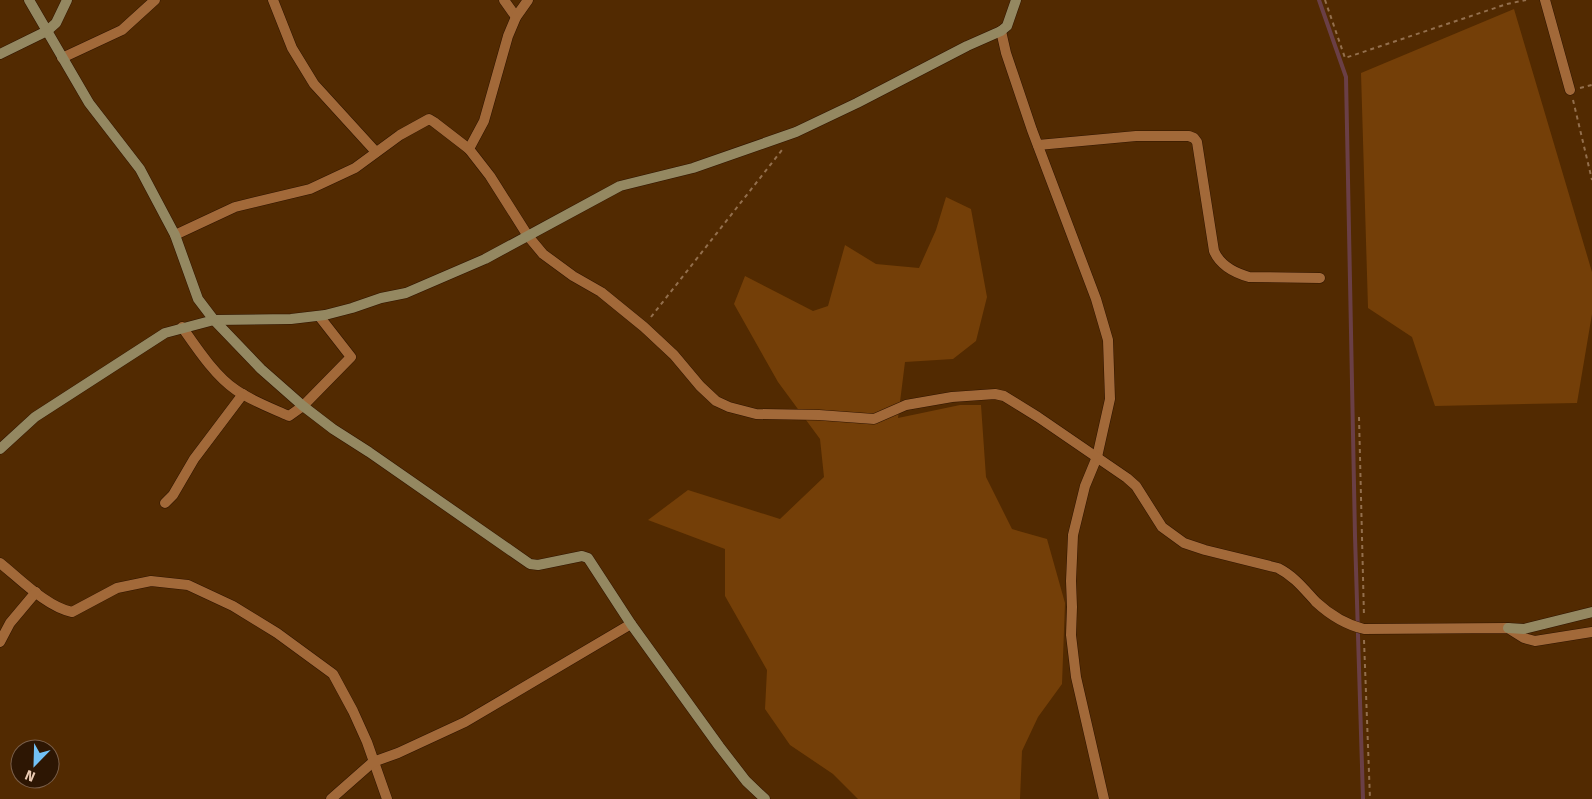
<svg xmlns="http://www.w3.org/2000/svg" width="1592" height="799" font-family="'Fira Sans',sans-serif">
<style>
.green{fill:#743f08}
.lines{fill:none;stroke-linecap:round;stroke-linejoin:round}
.stream{stroke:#6a3f46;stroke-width:4}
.street-casing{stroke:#301500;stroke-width:11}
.secondary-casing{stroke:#301500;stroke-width:11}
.path{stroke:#936f4d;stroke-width:2;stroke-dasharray:4 4;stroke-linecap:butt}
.street{stroke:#a26939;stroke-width:10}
.secondary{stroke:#948861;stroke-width:10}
</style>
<rect width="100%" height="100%" fill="#522a01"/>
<g class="green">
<polygon points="1514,9 1592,272 1592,314 1577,403 1435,406 1412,337 1368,308 1361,73"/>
<polygon points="946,197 971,209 987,297 976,341 953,359 905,362 898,418 960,405 981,405 986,477 1012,529 1047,539 1065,603 1062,684 1038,717 1022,751 1020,799 858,799 833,774 790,745 765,709 767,670 725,596 725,549 648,520 688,490 780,519 824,477 820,439 778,382 734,304 745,276 813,311 828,306 845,245 876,264 919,268 936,230"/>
</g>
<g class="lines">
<polyline class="stream" points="1319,0 1346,77 1355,536 1363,799"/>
<defs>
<g id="street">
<polyline points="273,0 292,48 314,84 376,152"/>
<polyline points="504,0 516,17"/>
<polyline points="1545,0 1570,90"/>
<polyline points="1001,31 1006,53 1032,130 1096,299 1108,340 1110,399 1097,457 1085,486 1073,535 1071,581 1072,607 1071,635 1076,677 1104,799"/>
<polyline points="62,58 122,30 155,0"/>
<path d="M1038 145 1136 136H1189L1194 138 1197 142 1214 251C1220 265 1235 273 1249 277L1320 278"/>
<polyline points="469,149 484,121 508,36 516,17 528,0"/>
<path d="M175 235 235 207 310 189 355 168 400 135 429 119 434 122 469 149 490 176 528 236 543 254 573 276 601 292 644 327 674 355 700 386 716 401 729 407 756 414 819 415 874 419 906 405 952 397 995 394 1004 396 1038 417 1127 478 1136 486 1162 527 1184 543 1205 550 1278 568C1294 576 1304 589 1316 602 1329 614 1347 625 1364 629L1508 628 1524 638 1535 641 1592 632"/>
<path d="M182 327C196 347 215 376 236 390 252 401 271 408 289 416L303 406 351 357 319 316"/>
<polyline points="165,503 173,495 194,459 243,394"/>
<path d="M0 563C20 579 47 607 72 612L117 588 151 581 188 585 233 606 277 633 333 674 353 711 367 742 387 799"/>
<polyline points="0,642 10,623 36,592"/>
<polyline points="331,799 373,762 398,753 465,722 631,624"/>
</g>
<g id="secondary">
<polyline points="29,0 89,103 140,169 175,235 198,299 214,320 261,369 303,406 333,429 369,452 530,564 538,565 582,556 588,558 631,624 719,746 746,781 765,799"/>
<polyline points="0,54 47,31 56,23 67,0"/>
<polyline points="0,449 35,417 165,333 214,320 291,319 325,315 352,308 381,298 406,293 485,259 620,186 693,168 796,132 857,103 967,46 1001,31 1007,26 1016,0"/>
<polyline points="1508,628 1524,629 1592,612"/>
</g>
</defs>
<use href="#street" class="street-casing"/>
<use href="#secondary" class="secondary-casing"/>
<g class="path">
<polyline points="1325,0 1345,58 1507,4 1526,0"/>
<polyline points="1580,88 1592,85"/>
<polyline points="1573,100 1592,180"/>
<polyline points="651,317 782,150"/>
<polyline points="1359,417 1364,617"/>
<polyline points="1364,640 1370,799"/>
</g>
<use href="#street" class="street"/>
<use href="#secondary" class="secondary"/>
</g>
<g transform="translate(35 764) rotate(203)"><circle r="24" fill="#2d1603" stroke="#795e49"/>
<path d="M0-4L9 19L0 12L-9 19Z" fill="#72c1f5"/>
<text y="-8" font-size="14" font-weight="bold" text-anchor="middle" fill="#ebcbb3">N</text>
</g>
</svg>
